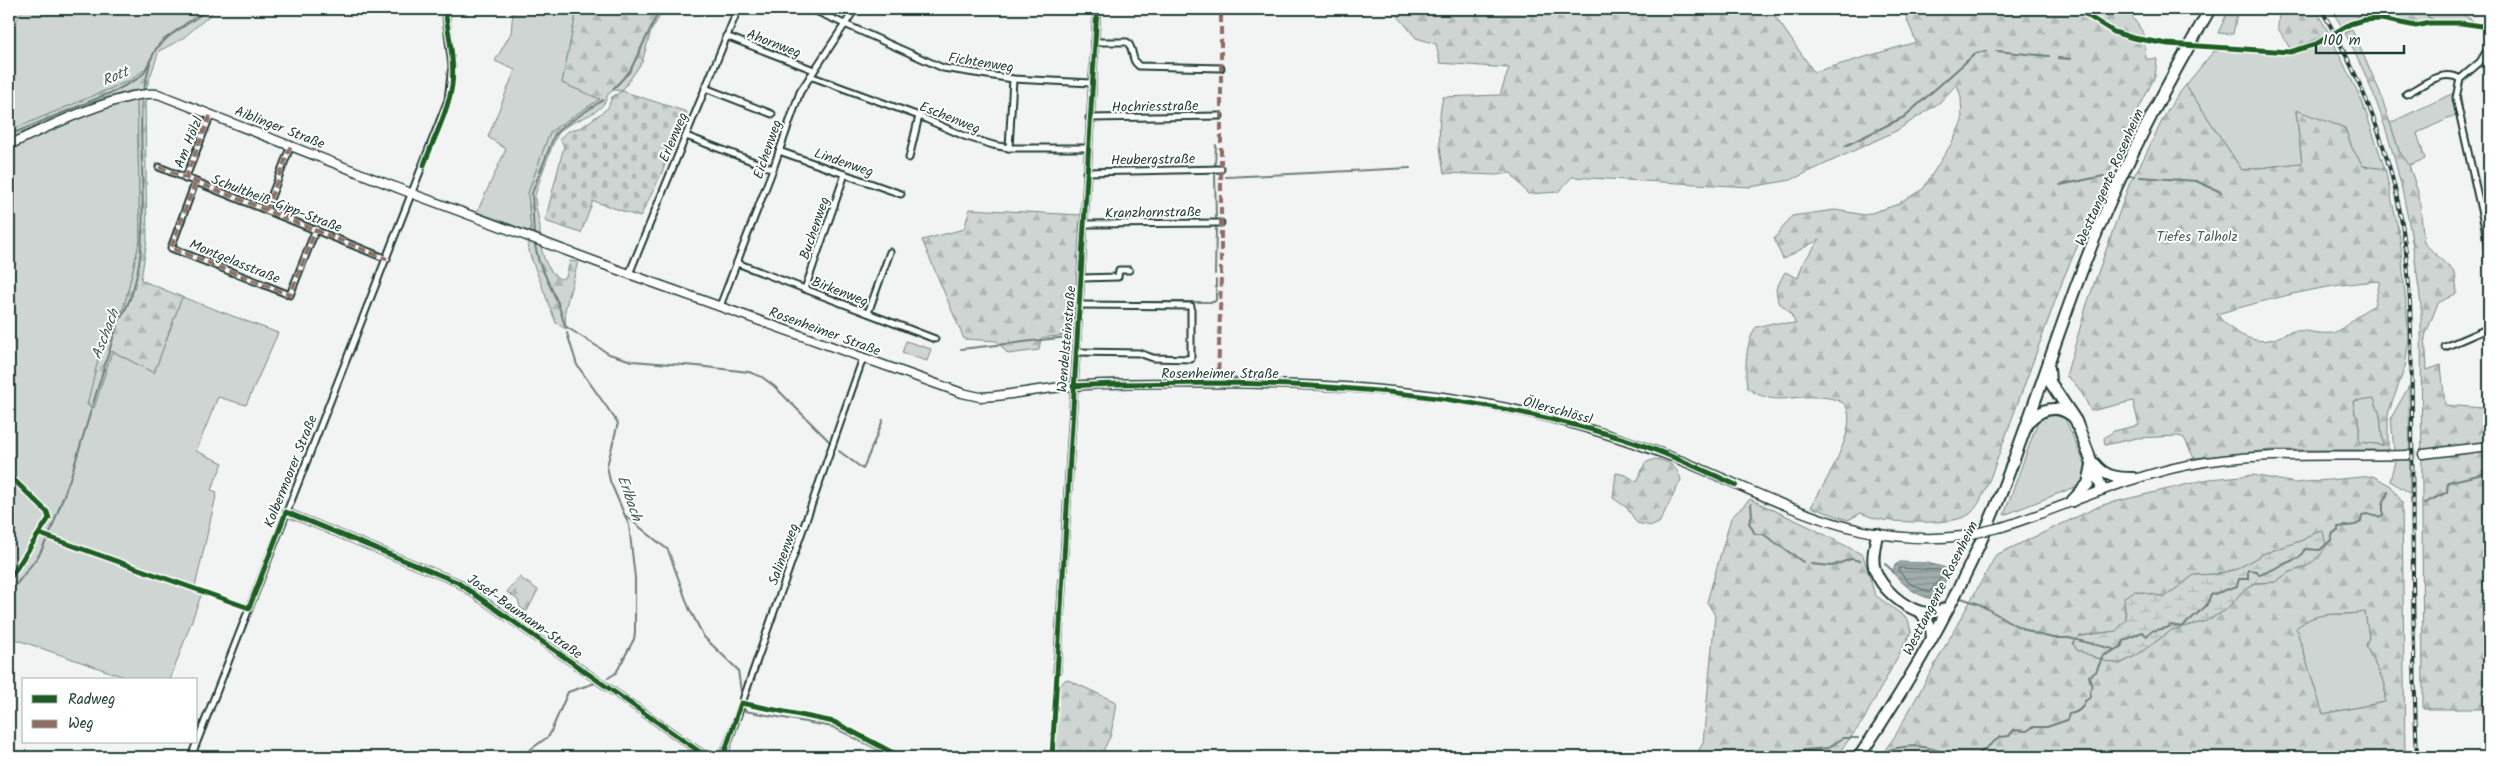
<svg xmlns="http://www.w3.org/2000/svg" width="2498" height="766" font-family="Kalam,sans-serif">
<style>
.green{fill:#ced5d3;stroke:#768984}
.forest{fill:url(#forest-firs);stroke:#768984;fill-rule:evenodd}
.wetland{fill:url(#wetland-marsh);stroke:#768984}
.cemetery{fill:url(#cemetery-stones);stroke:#768984}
.park{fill:url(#park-tufts);stroke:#768984}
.water{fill:url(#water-rules);stroke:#6d807b}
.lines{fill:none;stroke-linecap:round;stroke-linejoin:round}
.shore{stroke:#536a63;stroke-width:1}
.stream{stroke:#6d807b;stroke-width:2}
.secondary-tunnel{stroke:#c8cfcd;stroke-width:8;stroke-dasharray:8 4;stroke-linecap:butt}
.street-casing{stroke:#1f3d34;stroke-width:9}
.secondary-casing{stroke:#1f3d34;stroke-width:11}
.highway-casing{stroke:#1f3d34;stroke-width:14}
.street{stroke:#fff;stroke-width:5}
.secondary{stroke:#fff;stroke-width:8}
.highway{stroke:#fff;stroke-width:10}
.rail-casing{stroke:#1f3d34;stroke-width:4}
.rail{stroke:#fff;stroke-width:2;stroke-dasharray:5.5;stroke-linecap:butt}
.secondary-bridge-casing{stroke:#1f3d34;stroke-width:11;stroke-linecap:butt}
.secondary-bridge{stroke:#fff;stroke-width:8}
.quiet{stroke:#8d6e63;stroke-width:4;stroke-dasharray:8 4;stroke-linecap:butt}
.cycleway-casing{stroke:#fff;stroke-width:8}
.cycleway{stroke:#1b5e20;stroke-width:5}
.labels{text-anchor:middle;stroke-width:4;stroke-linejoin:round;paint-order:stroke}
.street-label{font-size:14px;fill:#1f3d34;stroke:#fff}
.park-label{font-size:14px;fill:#425b54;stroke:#fff}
.water-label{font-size:15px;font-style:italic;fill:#465f57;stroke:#fff}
</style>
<defs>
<pattern id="forest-firs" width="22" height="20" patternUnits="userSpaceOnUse" patternTransform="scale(1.25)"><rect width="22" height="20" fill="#ced5d3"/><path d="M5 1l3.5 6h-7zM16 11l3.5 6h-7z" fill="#b0b8b6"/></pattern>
<pattern id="wetland-marsh" width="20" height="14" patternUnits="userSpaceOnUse" patternTransform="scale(1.25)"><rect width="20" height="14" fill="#ced5d3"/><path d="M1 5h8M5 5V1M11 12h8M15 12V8" fill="none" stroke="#b0b8b6"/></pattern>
<pattern id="cemetery-stones" width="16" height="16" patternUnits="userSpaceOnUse" patternTransform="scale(1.25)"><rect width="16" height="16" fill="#ced5d3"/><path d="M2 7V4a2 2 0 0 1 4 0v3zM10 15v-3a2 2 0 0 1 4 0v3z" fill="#b0b8b6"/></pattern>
<pattern id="park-tufts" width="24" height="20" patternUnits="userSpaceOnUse" patternTransform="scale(1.25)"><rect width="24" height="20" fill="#ced5d3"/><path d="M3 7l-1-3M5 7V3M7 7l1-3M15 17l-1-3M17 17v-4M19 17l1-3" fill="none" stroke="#b0b8b6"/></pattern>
<pattern id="water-rules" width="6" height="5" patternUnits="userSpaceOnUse" patternTransform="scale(1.25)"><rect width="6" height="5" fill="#a1adaa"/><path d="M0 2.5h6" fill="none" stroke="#838e8b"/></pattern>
</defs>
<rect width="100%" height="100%" fill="#f2f3f3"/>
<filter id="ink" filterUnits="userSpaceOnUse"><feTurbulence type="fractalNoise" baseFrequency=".02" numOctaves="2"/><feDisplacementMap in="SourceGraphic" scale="10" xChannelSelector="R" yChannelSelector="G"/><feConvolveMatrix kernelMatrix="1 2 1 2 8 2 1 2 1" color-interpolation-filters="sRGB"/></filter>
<g filter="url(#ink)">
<g class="green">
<polygon points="23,9 205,9 160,42 145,69 131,80 9,131 9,34"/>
<polygon points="545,9 577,9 562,83 600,99 561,125 547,140 528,193 531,232 477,212 506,149 488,137 515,70 495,61 511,33 513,11 544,11"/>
<polygon points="2229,9 2298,9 2291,13 2238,10 2233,34 2218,33"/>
<polygon points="2408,9 2454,9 2477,23 2457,20 2435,20"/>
<path d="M2332 40 2362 101 2385 169 2363 166 2352 148 2345 128 2296 111 2302 163 2242 170 2186 85 2213 52C2237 45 2263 56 2287 54 2303 53 2317 46 2332 40Z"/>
<polygon points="2460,90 2463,112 2417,133 2425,159 2409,165 2399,151 2390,123"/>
<polygon points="137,98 140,240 124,307 98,360 94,407 112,351 154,373 182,297 278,333 246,405 218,397 196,451 223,463 211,490 217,492 195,587 203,590 170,680 133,680 9,637 9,149 114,103"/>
<polygon points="2409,386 2410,493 2390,481 2395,461 2391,418"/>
<polygon points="2374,398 2380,415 2383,445 2359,442 2359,419 2355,414 2353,400"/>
<polygon points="2055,413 2064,416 2087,469 2082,482 2075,487 2004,515 2038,421 2046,414"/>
<path d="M2365 611 2369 637 2366 646 2385 684V702L2323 714 2296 628C2322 606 2338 619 2365 611Z"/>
</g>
<g class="forest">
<path d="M205 9H217L182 39 159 51 146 89C101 93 51 121 9 139V131L131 80 145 69 160 42Z"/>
<path d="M577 9H664L651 31 642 62 622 91 614 90 608 94C603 118 569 118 558 134 554 139 536 189 535 196 535 209 541 222 540 235L531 232 528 193 547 140 551 131 600 99 562 83Z"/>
<path d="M1442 9C1474 9 1506 16 1537 9H1770L1814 72 1916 42 1903 9H2127L2144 34 2146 59H2157L2155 76 2124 139 2064 277 1991 476C1985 489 1981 503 1971 513 1957 526 1902 522 1883 520 1876 519 1868 516 1861 513L1848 520 1811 507C1822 487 1861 426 1845 405 1840 399 1825 397 1817 397 1787 395 1775 407 1747 388 1745 368 1745 344 1756 327L1773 323 1796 324 1789 311 1778 302 1776 289 1785 272 1798 278 1803 263 1820 239 1783 259 1774 239 1792 216 1835 210 1865 215 1896 205 1923 189 1953 141 1962 121 1961 97 1957 84 1939 103 1896 131 1791 180 1750 187 1572 177 1558 192 1528 194 1511 173 1496 175 1444 173C1439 146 1437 124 1443 97L1500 95 1509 68 1440 63 1436 44 1416 38 1398 16 1406 10Z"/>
<polygon points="2298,9 2315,9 2329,33 2291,50 2278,28 2279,13 2291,13"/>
<polygon points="2331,9 2408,9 2435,20 2410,23 2386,17 2362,18 2342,27"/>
<path d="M2352 30 2380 92 2399 151 2409 165 2419 195 2424 243 2455 273 2457 293 2438 303 2425 336 2427 370 2441 365 2445 405 2483 408 2489 413V469L2481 471 2489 506V709H2423L2421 305C2410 211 2391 117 2345 33Z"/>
<path d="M2186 85 2242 170 2302 163 2296 110 2345 128 2352 148 2363 166 2385 169 2400 238 2409 338 2405 367 2388 414V450H2271L2194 458 2184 438 2178 436 2137 438 2105 445 2104 438 2114 431 2139 425 2133 401 2091 411C2085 399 2078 383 2066 376L2087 304 2130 182C2151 151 2161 112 2186 85ZM2380 281 2374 306C2358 312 2353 323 2340 330 2326 338 2309 329 2294 331 2285 332 2278 339 2269 340 2249 344 2227 328 2217 314 2270 299 2325 284 2380 281ZM2374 398 2380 415 2383 445 2359 442V419L2355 414 2353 401Z"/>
<polygon points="145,97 147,240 141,280 182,297 154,373 112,351 94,408 87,405 98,360 124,307 140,240 137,98"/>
<polygon points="970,209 1081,215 1075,334 1041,338 1039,350 1008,354 997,341 964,339 922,240 964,229"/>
<path d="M530 242 541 245C542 257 549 273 560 279L566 277 570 261 578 262 565 310 566 329 556 323 530 255 528 245Z"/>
<path d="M1655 459C1670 462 1676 465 1681 480L1659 523 1652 526 1637 523 1627 508 1613 498 1616 473 1626 475 1637 482 1645 463Z"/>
<path d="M2253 475 2295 483 2373 476 2391 486 2402 502 2405 757H1880L1895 736 1996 555 2102 505 2209 479ZM2315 532 2307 566 2288 573 2275 582 2255 583 2240 594 2226 610 2206 621 2172 630 2137 655 2120 664 2105 661 2077 650 2073 643 2080 636 2116 631 2127 620 2124 608 2145 594 2165 597 2194 575 2217 574 2237 569 2263 554 2303 540ZM2365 612 2369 637 2366 646 2385 684V702L2323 714 2296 628C2320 608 2338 617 2365 612Z"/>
<polygon points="1750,499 1812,528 1863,555 1875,595 1908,619 1911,632 1863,721 1836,757 1695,757 1703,743 1715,615 1707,602 1731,518"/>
<polygon points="519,577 538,590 527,611 521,609 518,600 507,592"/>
<polygon points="1066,679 1116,702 1111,735 1100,757 1055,756 1059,687"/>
</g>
<polygon class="wetland" points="2323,531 2326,546 2320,556 2307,566 2288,573 2275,582 2255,583 2240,594 2226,610 2206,621 2172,630 2137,655 2119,664 2105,661 2077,650 2073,643 2080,636 2116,631 2126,620 2124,597 2135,591 2165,597 2194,575 2217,574 2237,569 2263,554 2303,540 2315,532"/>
<polygon class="cemetery" points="622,91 687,112 659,179 640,217 593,201 581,233 545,221 564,146 560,139 566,132 582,127 608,108 612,97"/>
<polygon class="park" points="906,341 931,349 927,361 902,353"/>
<path class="water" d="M1900 562 1928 563 1946 568 1947 578 1935 598 1932 599C1915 595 1904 585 1892 572L1895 565Z"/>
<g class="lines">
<polygon class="shore" points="1900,568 1940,570 1942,576 1929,593 1908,582 1899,571"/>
<g class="stream">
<polyline points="1996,51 2049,56"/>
<polyline points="2058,58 2071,59"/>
<polyline points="613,89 630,71 660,9"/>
<polyline points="143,93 150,63"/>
<polyline points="9,135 115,91 137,79 144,73 156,49 168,37 209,9"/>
<polyline points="1845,146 1904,117 1976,53 1987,51"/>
<polyline points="1215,165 1216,145"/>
<polyline points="1215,175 1216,218"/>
<polyline points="2129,176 2134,176"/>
<polyline points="1226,177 1410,168"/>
<polyline points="2140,177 2196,181 2221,192"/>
<polyline points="2060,185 2104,176"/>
<polyline points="534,236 532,193 554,136 562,127 603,100"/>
<polyline points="534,241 539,262 558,303 565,326 609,354 632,361 697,366 749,372 762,377 774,386 830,442"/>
<polyline points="1215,274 1216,228"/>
<polyline points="1083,302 1214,302 1216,300 1216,280"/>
<polyline points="567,333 577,365 618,423 607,466 610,481 629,525 635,578 635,632 634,639 616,673 608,678"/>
<polyline points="1072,333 1076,301"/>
<polyline points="961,349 1068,337"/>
<polyline points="839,451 863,469 883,420"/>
<polyline points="1751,504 1752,516 1749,523 1755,534 1763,534 1803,562"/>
<polyline points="2423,504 2447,492 2448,482 2483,474 2489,465"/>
<polyline points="626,516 668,550 689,608 704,637 738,670 742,699"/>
<polyline points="1811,564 1832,566 1851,559 1860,561"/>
<polyline points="1885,564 1893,571"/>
<polyline points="1940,585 1945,588"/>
<path d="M9 594 39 555 50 533 71 476 118 322C157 266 137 162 142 97"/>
<polyline points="1961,598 1979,604 2015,625 2036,634 2053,638 2069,638 2113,649"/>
<polyline points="744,708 745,711 833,727 893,757"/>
<path d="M1889 750C1914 743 1930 746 1954 757"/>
<polyline points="520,757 549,736 568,692 595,683"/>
<polyline points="1775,757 1805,750 1828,748 1843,738 1858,738"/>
<path d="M1975 757 2000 737 2009 736 2014 730 2027 731 2033 727H2047L2067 720 2069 714C2076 713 2083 709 2085 701L2091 697 2090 691 2092 688 2089 676 2096 672 2103 656 2121 647 2123 641 2142 632 2147 636 2151 631 2167 628 2171 625 2182 627 2206 606 2211 595 2237 586 2239 579H2248V570L2257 571 2259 575C2272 571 2284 563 2299 558L2305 549 2320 550 2331 540 2333 533 2338 531V527L2355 525 2361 522 2362 515 2367 514 2378 517 2383 515V504L2388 492"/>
</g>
<polyline class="secondary-tunnel" points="2408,455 2423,454"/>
<defs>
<g id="street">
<polyline points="725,9 736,13"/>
<polyline points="811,9 943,68 1013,79 1091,83"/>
<polyline points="726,36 814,70"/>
<path d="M1095 42H1127C1135 49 1130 60 1139 66L1221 68"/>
<polyline points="2489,47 2480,62 2460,79 2456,98 2485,228 2489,263"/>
<polyline points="810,76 919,116 964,136 993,145 1009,148 1087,148"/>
<polyline points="705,88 772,114"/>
<path d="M2406 94C2422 86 2443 68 2460 79"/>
<polyline points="1089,118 1220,116"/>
<polyline points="686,136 773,169"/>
<polyline points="1009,148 1013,79"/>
<polyline points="779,151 901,194"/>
<polyline points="909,158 919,116"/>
<polyline points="159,167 387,259"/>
<polyline points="1086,172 1221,169"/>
<polyline points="185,179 211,114"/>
<polyline points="195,183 171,248 290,295 316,229"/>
<polyline points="266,210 291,145"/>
<polyline points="1084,224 1221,223"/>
<polyline points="737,263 935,339"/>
<polyline points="629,274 738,9"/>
<polyline points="1082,278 1118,277 1119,270 1129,270"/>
<polyline points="805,289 845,174"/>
<polyline points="720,306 773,169 800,92 855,9"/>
<polyline points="868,313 890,252"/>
<polyline points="2445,347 2489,328"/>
<polyline points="1076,352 1139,353 1153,358 1191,359 1191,306 1080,305"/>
<polyline points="286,512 457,582 707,757"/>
<polyline points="1057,672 1097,9"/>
<polyline points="191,757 448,100 452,66 445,9"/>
<polyline points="723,757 863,358"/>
</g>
<g id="secondary">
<path d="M9 145C42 129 123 90 158 94L413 194 629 274 962 393 980 397 995 396C1021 393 1047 388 1074 386 1114 382 1154 384 1194 383 1312 383 1435 388 1550 418 1599 431 1646 446 1692 465 1783 503 1861 549 1963 536"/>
<polyline points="2423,454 2489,446"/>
<path d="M2002 527C2065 507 2123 478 2188 465 2259 451 2337 457 2408 455"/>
</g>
<g id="highway">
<polyline points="2049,368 2050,382 2076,421 2102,489"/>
<path d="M2029 421C2041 409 2056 404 2071 415"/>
<path d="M2095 464C2105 477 2118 478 2133 478"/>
<polyline points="2072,501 2088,484 2092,465"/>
<path d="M1877 534C1875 546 1871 559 1875 570 1882 589 1902 606 1921 612 1930 614 1939 611 1948 608"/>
<polyline points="1921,612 1931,628 1932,638"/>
<path d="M1859 757C1913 677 1962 591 1998 501 2038 401 2068 296 2112 197 2141 132 2175 70 2210 9"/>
</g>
</defs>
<use href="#street" class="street-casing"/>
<use href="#secondary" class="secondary-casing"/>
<use href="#highway" class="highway-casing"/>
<use href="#street" class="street"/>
<use href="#secondary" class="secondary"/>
<use href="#highway" class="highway"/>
<defs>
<path id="rail" d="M2321 9C2355 67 2381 127 2396 193 2413 266 2411 341 2412 415 2413 529 2412 643 2417 757"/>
</defs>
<use href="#rail" class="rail-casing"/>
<use href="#rail" class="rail"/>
<defs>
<polyline id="secondary-bridge" points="1963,536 2002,527"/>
</defs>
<use href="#secondary-bridge" class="secondary-bridge-casing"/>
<use href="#secondary-bridge" class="secondary-bridge"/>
<g class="quiet">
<polyline points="159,167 387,259"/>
<polyline points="185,179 211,114"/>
<polyline points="195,183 171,248 290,295 316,229"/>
<polyline points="266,210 291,145"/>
<polyline points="9,382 9,419"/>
<polyline points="1218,383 1221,277 1221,9"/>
</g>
<defs>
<g id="cycleway">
<polyline points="2077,9 2114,32 2133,38 2168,44 2290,52 2316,44 2350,24 2363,20 2381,19 2416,26 2429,23 2461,23 2489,27"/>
<path d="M424 165C433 140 448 112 452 85 455 60 448 33 445 9"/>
<path d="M1073 386C1115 383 1156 384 1198 383 1342 383 1486 396 1624 439 1662 451 1699 468 1736 485"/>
<polyline points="9,475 47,512 49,518 9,580"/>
<polyline points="40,534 249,608 286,512 457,582 707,757"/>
<polyline points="723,757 741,703 834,722 901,757"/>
<polyline points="1052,757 1097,9"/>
</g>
</defs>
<use href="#cycleway" class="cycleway-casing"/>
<use href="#cycleway" class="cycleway"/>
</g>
</g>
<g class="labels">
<g class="street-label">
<text transform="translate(774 43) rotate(21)" y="5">Ahornweg</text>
<text transform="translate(981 62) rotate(9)" y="5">Fichtenweg</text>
<text transform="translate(1155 106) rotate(-1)" y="5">Hochriesstraße</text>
<text transform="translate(950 117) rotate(22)" y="5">Eschenweg</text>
<text transform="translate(280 127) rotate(21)" y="5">Aiblinger Straße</text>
<text transform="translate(673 137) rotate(-67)" y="5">Erlenweg</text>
<text transform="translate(188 142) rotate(-68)" y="5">Am Hölzl</text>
<text transform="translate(767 149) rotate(-71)" y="5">Eichenweg</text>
<text transform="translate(1153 159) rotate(-1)" y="5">Heubergstraße</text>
<text transform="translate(844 162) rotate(19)" y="5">Lindenweg</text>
<text transform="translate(2109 177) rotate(-66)" y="5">Westtangente Rosenheim</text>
<text transform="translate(277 203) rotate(21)" y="5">Schultheiß-Gipp-Straße</text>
<text transform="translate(1153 212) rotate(-1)" y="5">Kranzhornstraße</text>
<text transform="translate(814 228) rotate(-71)" y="5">Buchenweg</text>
<text transform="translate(235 261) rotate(22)" y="5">Montgelasstraße</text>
<text transform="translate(840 291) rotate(21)" y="5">Birkenweg</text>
<text transform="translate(825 331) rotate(20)" y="5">Rosenheimer Straße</text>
<text transform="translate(1066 339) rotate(-85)" y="5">Wendelsteinstraße</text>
<text x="1220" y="378">Rosenheimer Straße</text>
<text transform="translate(1558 410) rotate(15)" y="5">Öllerschlössl</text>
<text transform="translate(290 471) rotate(-68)" y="5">Kolbermoorer Straße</text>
<text transform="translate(783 554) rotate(-70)" y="5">Salinenweg</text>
<text transform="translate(1940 588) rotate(-63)" y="5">Westtangente Rosenheim</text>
<text transform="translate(525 616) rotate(35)" y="5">Josef-Baumann-Straße</text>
</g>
<g class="park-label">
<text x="2197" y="241">Tiefes Talholz</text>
</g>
<g class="water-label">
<text transform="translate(115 76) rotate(-24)" y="5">Rott</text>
<text transform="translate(105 334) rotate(-69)" y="5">Aschach</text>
<text transform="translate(630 498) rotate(71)" y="5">Erlbach</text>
</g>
</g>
<rect width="2498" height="766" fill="none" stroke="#fff" stroke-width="30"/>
<rect x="15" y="15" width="2468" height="736" fill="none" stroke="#1f3d34" stroke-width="2" filter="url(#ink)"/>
<rect x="22" y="678" width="175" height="65" fill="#ffffff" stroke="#a5b1ae"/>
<rect x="32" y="695" width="25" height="8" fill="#1b5e20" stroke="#a5b1ae"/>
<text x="68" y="704" font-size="15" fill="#1f3d34">Radweg</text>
<rect x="32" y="720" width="25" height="8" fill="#8d6e63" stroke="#a5b1ae"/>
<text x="68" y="728" font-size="15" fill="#1f3d34">Weg</text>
<path d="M2316 45v8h88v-8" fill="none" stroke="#1f3d34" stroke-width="2.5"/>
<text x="2323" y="45" font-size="15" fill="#1f3d34" stroke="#ffffff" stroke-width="4" paint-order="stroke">100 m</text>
</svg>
